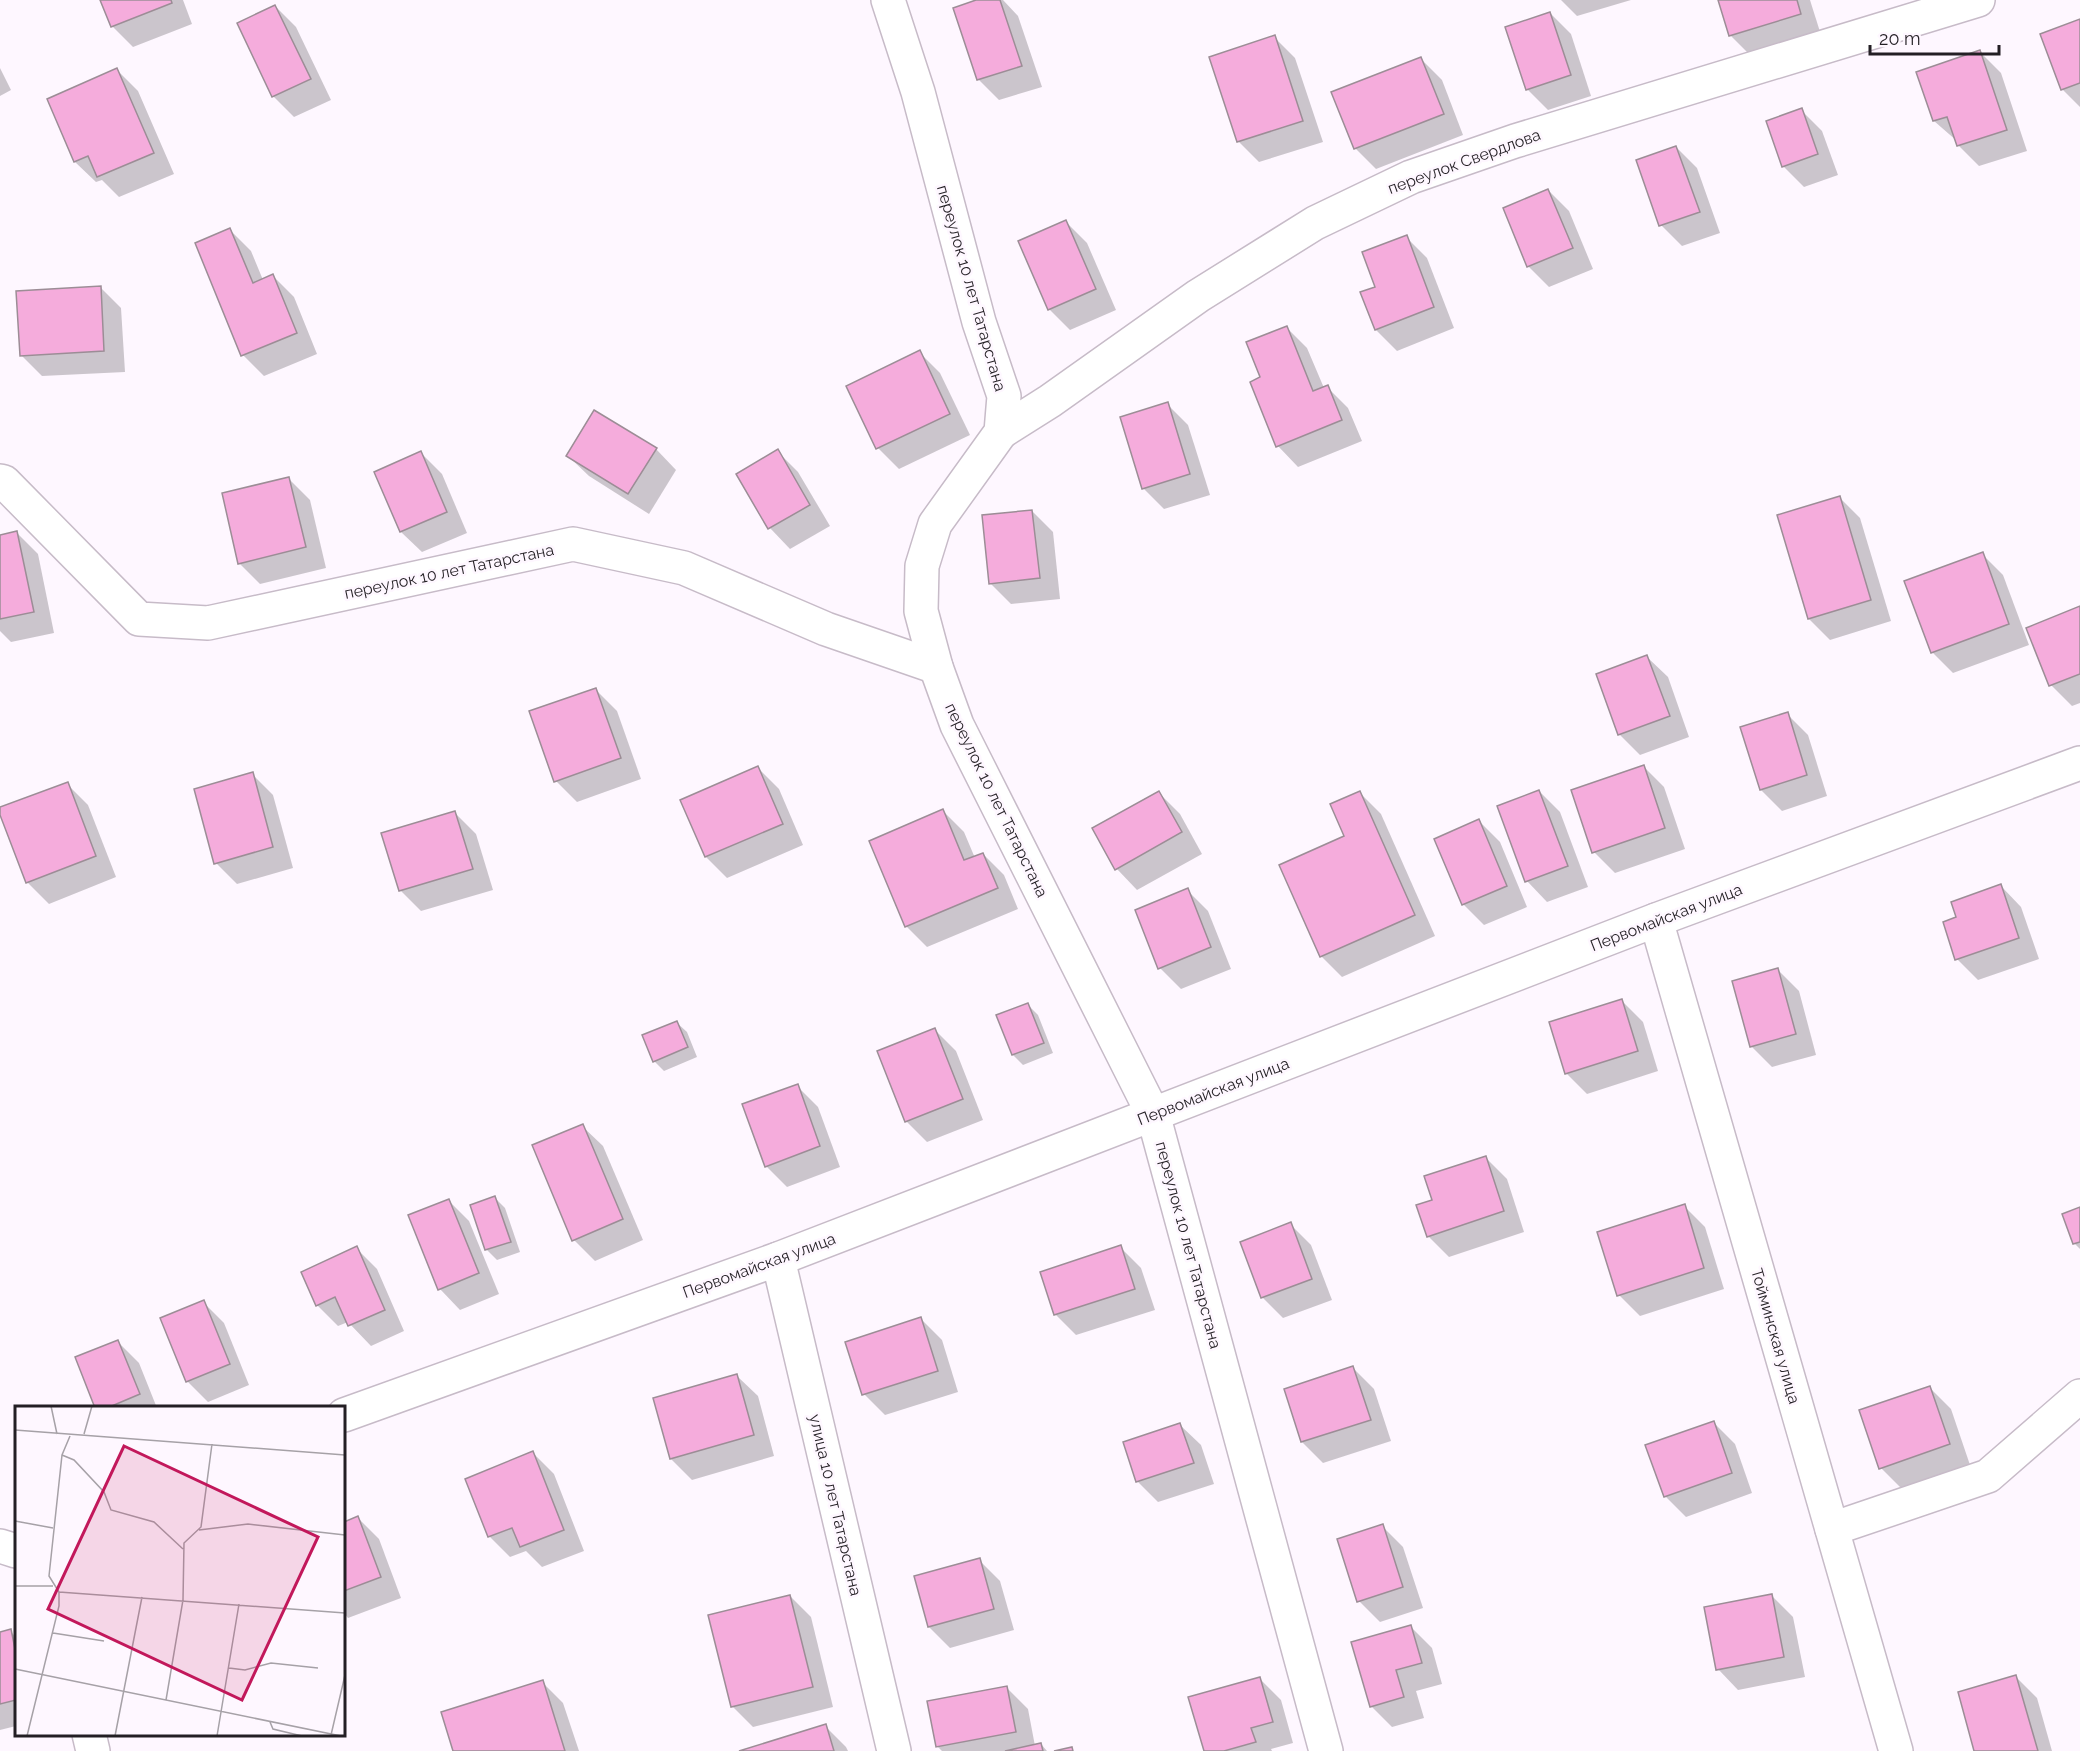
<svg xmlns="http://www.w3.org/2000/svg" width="2080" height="1751" font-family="Raleway,sans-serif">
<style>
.shadow{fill:#0003}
.building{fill:#f5acdc;stroke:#9c8d96;stroke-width:1.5}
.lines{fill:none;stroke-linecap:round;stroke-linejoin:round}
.minor-casing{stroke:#c7bbc8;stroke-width:36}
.minor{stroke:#fff;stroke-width:33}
.labels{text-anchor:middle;stroke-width:5;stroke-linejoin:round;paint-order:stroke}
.street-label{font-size:16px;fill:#231f24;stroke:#fef7ff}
.inset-road{fill:none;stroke:#a6a1a7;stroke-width:1.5}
.view{fill:#c2185b;fill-opacity:0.15;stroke:#c2185b;stroke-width:3}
.inset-edge{fill:none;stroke:#231f24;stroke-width:3}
</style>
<rect width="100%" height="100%" fill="#fef7ff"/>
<g class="shadow">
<polygon points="102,0 183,0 192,24 133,47 112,26"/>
<polygon points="981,0 1003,0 1018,16 1042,87 999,100 978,79"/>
<polygon points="1561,0 1631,0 1577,16"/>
<polygon points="1720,0 1810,0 1821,35 1751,56 1730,35"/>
<polygon points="275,6 296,27 331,100 294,117 273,96"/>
<polygon points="1550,13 1571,34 1591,96 1548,110 1527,89"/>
<polygon points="2080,20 2080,107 2062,89"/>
<polygon points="1274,37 1295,58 1323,142 1259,162 1238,141"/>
<polygon points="1980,52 2001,73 2027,151 1979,166 1958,145 1957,141 1934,121"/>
<polygon points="1421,59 1442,80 1463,135 1376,169 1355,148"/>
<polygon points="0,68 11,90 0,96"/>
<polygon points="117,70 138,91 174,174 119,197 102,180 96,182 75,162 49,99"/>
<polygon points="1801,110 1822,131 1838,175 1804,187 1783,166"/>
<polygon points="1676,147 1697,168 1720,233 1682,246 1661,225"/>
<polygon points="1548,190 1569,211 1593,269 1549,287 1528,266"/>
<polygon points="1066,222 1087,243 1116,310 1070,330 1049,309"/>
<polygon points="230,230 251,251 263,280 273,276 294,297 317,354 264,376 243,355"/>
<polygon points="1406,237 1427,258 1454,328 1397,351 1376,330 1377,288"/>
<polygon points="100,287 121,308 125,372 42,376 21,355"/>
<polygon points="1286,327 1307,348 1324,388 1327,387 1348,408 1362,441 1298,467 1278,446 1262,378"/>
<polygon points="919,352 940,373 970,435 899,469 878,448"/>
<polygon points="1167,404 1188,425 1210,495 1164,509 1143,488"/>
<polygon points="656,449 676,470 649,514 589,476 568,456"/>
<polygon points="777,451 798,472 830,526 790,549 770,528"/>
<polygon points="421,453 442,474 467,533 422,552 401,532"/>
<polygon points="289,479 310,500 326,568 260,584 239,563"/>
<polygon points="1839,497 1860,518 1891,621 1830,640 1809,619"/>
<polygon points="1032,511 1053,532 1060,599 1011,604 990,583"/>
<polygon points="17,533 38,554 54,633 11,642 0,631 0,537"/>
<polygon points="1982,554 2003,575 2029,645 1953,673 1932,652"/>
<polygon points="2080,607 2080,703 2072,706 2051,685"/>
<polygon points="1647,657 1668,677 1689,737 1640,755 1619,734"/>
<polygon points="596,690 617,711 641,779 577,802 556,781"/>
<polygon points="1787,714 1808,735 1827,796 1782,811 1761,790"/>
<polygon points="1643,766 1664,787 1685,849 1615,873 1594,852"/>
<polygon points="758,768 779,789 803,845 727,878 706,857 682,800"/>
<polygon points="252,774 273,795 293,868 237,884 216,863"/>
<polygon points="67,784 88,805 116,877 49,904 28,883 0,809"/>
<polygon points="1539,791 1560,812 1588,887 1547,902 1527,881 1499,807"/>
<polygon points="1159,793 1180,814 1202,854 1137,890 1117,869"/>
<polygon points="1360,793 1381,814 1435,936 1342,977 1321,956 1346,837"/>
<polygon points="943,811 964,832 975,858 983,854 1004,875 1018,909 927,947 906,926"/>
<polygon points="455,813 476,834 493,890 421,911 400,890"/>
<polygon points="1479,821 1500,842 1527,907 1484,925 1463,904"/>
<polygon points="2001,886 2021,907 2039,959 1978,980 1957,959"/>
<polygon points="1187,890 1208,911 1231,969 1181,989 1160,968"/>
<polygon points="1778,970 1799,991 1816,1055 1772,1067 1751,1046"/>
<polygon points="1622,1001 1643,1022 1658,1071 1587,1094 1566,1073"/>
<polygon points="1028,1005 1038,1015 1053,1053 1023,1065 1013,1055"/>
<polygon points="676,1022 687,1032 697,1057 664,1071 654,1061"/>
<polygon points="935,1030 956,1051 983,1120 927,1142 906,1121"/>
<polygon points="797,1086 818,1107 840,1167 787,1187 766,1166"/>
<polygon points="582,1126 603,1146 643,1240 595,1261 574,1240 534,1146"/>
<polygon points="1486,1158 1507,1179 1524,1232 1449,1257 1428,1236 1434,1201"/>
<polygon points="495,1198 505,1208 520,1252 497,1260 487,1250 472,1206"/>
<polygon points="448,1200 469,1221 499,1294 460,1310 440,1289"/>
<polygon points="1684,1206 1705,1227 1724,1289 1640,1316 1619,1295"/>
<polygon points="2080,1209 2080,1249 2074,1243"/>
<polygon points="1290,1224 1311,1245 1332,1300 1283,1318 1262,1297"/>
<polygon points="1120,1247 1141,1268 1155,1310 1076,1335 1055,1314"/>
<polygon points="356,1248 377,1269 404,1331 371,1346 348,1322 338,1326 317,1305"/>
<polygon points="203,1302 224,1323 249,1385 208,1402 187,1381"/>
<polygon points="921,1319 942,1340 958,1392 885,1415 864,1394"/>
<polygon points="118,1342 139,1363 157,1408 96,1408"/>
<polygon points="1353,1368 1374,1389 1391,1441 1323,1463 1302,1442 1286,1390"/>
<polygon points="737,1376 758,1396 774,1456 692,1480 671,1459 654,1399"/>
<polygon points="1930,1388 1951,1409 1970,1465 1902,1489 1881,1468"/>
<polygon points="1714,1423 1735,1444 1752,1493 1686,1517 1665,1496"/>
<polygon points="1180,1425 1201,1445 1214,1484 1158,1502 1137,1481"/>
<polygon points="533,1453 554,1474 584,1551 542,1567 526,1551 510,1557 489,1536"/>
<polygon points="358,1518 379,1539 401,1598 348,1618 344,1613 344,1523"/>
<polygon points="1382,1526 1403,1547 1423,1608 1380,1622 1359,1601"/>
<polygon points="979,1560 1000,1581 1014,1630 950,1648 929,1627"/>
<polygon points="790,1596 811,1617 833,1707 753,1727 732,1706"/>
<polygon points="1772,1596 1793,1617 1805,1677 1738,1690 1718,1669"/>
<polygon points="1411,1627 1432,1648 1442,1684 1416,1691 1424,1718 1392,1727 1371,1706"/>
<polygon points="10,1631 16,1637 16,1726 0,1730 0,1633"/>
<polygon points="2016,1677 2037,1698 2052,1751 1976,1751"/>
<polygon points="1260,1679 1281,1700 1293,1743 1271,1749 1272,1751 1205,1751"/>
<polygon points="542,1682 563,1703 579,1751 455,1751"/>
<polygon points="1007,1688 1028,1709 1035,1746 1041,1744 1047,1751 942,1751 937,1746"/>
<polygon points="825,1726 846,1747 848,1751 744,1751"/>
</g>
<g class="building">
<polygon points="100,0 171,0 172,3 111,27"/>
<polygon points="976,0 1000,0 1022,66 977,80 953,8"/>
<polygon points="1718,0 1797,0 1801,14 1729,36"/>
<polygon points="275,5 311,79 272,97 237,23"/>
<polygon points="1550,12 1571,75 1526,90 1505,27"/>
<polygon points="2080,19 2080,83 2061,90 2040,34"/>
<polygon points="1275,35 1303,121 1237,142 1209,57"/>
<polygon points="1980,50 2007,130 1957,146 1947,117 1933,121 1916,72"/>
<polygon points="1421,57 1444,114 1354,149 1331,92"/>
<polygon points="117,68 154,153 97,177 88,156 74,162 47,99"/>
<polygon points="1802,108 1818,154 1782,167 1766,121"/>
<polygon points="1676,146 1700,212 1659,226 1636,160"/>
<polygon points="1548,189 1573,248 1527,267 1503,208"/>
<polygon points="1066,220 1096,289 1048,310 1018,241"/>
<polygon points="230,228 253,283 273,274 297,333 241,356 195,243"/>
<polygon points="1407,235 1434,307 1375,330 1360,292 1375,287 1362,252"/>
<polygon points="101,286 104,351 20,356 16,291"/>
<polygon points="1287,326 1313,391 1328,385 1342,420 1276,447 1250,382 1260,377 1246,342"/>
<polygon points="920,350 950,414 876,449 846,386"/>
<polygon points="1168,402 1190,474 1142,489 1120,417"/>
<polygon points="594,410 657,448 628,494 566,456"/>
<polygon points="778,449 810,505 768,529 736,474"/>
<polygon points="421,451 447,512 400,532 374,472"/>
<polygon points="289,477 306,547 238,564 222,493"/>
<polygon points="1840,496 1871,600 1808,619 1777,515"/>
<polygon points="1032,510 1040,578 989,584 982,515"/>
<polygon points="17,531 34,612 0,619 0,535"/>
<polygon points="1983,552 2009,624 1931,653 1904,581"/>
<polygon points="2080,606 2080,674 2049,686 2026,628"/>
<polygon points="1647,655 1670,716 1618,735 1596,674"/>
<polygon points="596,688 621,758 554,782 529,711"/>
<polygon points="1788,712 1807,775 1760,790 1740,727"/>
<polygon points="1644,765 1665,828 1592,853 1571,790"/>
<polygon points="758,766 783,824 705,857 680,800"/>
<polygon points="253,772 273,847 214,864 194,789"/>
<polygon points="68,782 96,856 26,883 0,815 0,807"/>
<polygon points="1539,790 1568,866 1525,882 1497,806"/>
<polygon points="1159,791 1182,832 1115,870 1092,828"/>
<polygon points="1360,791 1415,915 1320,957 1279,865 1344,836 1330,804"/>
<polygon points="943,809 964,860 983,853 998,888 905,927 869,841"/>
<polygon points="455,811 473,869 399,891 381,833"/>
<polygon points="1479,819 1507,886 1462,905 1434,839"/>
<polygon points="2001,884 2019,938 1955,960 1943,922 1956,917 1951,902"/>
<polygon points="1188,888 1211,947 1158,969 1135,910"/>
<polygon points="1778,968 1796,1034 1750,1047 1732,981"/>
<polygon points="1622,999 1638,1051 1565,1074 1549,1022"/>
<polygon points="1028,1003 1044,1043 1012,1055 996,1015"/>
<polygon points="677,1021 688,1047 653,1062 642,1035"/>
<polygon points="935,1028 963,1099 905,1122 877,1051"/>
<polygon points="798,1084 820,1146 765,1167 742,1104"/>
<polygon points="583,1124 623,1219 572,1241 532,1145"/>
<polygon points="1486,1156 1504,1211 1427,1237 1416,1205 1432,1200 1424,1176"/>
<polygon points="495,1196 511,1242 485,1250 470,1205"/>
<polygon points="449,1199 479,1273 438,1290 408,1215"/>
<polygon points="1685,1204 1704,1268 1617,1296 1597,1232"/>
<polygon points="2080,1207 2080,1242 2073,1244 2062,1214"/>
<polygon points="1291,1222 1312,1279 1261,1298 1240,1242"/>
<polygon points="1121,1245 1135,1289 1054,1315 1040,1272"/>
<polygon points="357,1246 385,1310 348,1326 335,1297 316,1306 301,1272"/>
<polygon points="204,1300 230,1364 186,1382 160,1318"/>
<polygon points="921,1317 938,1371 862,1395 845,1342"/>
<polygon points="118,1340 140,1394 107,1408 95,1408 75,1357"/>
<polygon points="1353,1366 1371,1420 1301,1442 1284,1389"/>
<polygon points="737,1374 754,1435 670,1459 653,1398"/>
<polygon points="1930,1386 1950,1444 1879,1469 1859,1410"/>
<polygon points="1714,1421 1732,1473 1664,1497 1645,1445"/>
<polygon points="1180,1423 1194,1463 1136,1482 1123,1442"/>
<polygon points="533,1451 564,1530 520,1547 512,1528 488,1537 465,1479"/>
<polygon points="358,1516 381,1577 344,1591 344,1522"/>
<polygon points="1383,1524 1403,1587 1357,1602 1337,1539"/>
<polygon points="980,1558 994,1609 928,1627 914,1576"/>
<polygon points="1772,1594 1784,1657 1716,1670 1704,1607"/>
<polygon points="790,1595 813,1687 731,1707 708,1615"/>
<polygon points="1411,1625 1422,1663 1396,1670 1404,1697 1370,1707 1351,1642"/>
<polygon points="11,1629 16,1654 16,1700 0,1704 0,1632"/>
<polygon points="2016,1675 2038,1751 1974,1751 1958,1692"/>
<polygon points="1260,1677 1273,1722 1251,1728 1256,1742 1224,1751 1204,1751 1188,1697"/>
<polygon points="543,1680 565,1751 453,1751 441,1712"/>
<polygon points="1007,1686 1016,1732 936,1747 927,1701"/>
<polygon points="826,1724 834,1751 739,1751"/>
<polygon points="1041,1743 1043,1751 1005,1751"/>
<polygon points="1072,1747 1073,1751 1054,1751"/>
</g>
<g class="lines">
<defs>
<g id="minor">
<polyline points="888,0 918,92 979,322 1004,396 1001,432 935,524 922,566 921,611 936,667 957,725 1153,1114 1326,1751"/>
<polyline points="1001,432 1050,401 1198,296 1315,223 1411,177 1515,141 1978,0"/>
<polyline points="0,481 4,482 139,619 208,623 573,544 684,568 826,629 936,667"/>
<polyline points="1656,920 1896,1751"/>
<polyline points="778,1259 894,1751"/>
<polyline points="344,1415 778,1259 1656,920 2080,763"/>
<polyline points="1832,1529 1988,1476 2080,1396"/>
<polyline points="0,1546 16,1551"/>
<polyline points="89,1734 93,1751"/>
</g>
</defs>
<use href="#minor" class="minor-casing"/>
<use href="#minor" class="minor"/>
</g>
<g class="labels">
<g class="street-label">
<text transform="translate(1464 161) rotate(-20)" y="6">переулок Свердлова</text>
<text transform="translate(972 288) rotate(74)" y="6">переулок 10 лет Татарстана</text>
<text transform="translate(449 571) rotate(-12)" y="6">переулок 10 лет Татарстана</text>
<text transform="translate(997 800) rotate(64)" y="6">переулок 10 лет Татарстана</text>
<text transform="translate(1666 917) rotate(-21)" y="6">Первомайская улица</text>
<text transform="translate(1213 1091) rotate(-21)" y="6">Первомайская улица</text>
<text transform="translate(1189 1245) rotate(75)" y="6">переулок 10 лет Татарстана</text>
<text transform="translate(759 1265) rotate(-20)" y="6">Первомайская улица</text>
<text transform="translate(1776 1336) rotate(74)" y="6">Тойминская улица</text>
<text transform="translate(836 1505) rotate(77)" y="6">улица 10 лет Татарстана</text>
</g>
</g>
<g transform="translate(15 1406)">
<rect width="330" height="330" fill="#fef7ff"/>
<path class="inset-road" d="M36 0 42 28M0 24 330 49M69 28 77 0M47 49 59 54 89 86 96 104 139 116 168 143M0 115 38 122M184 124 233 118 330 129M0 180H38M44 186 330 207M38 227 89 235M214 262 230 264 256 257 303 262M0 263 326 330M151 294 168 194 169 137 186 121 197 38M255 316 258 323 287 330M316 329 330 269M12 330 44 200V186L34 170 47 49 55 30M100 330 127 191M202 330 224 198"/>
<path class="view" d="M109 40 303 131 227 294 33 203Z"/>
<rect width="330" height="330" class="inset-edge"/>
</g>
<path d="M1870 45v9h129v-9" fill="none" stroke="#231f24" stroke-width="3"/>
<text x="1879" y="45" font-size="18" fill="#231f24" stroke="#fef7ff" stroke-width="4.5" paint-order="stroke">20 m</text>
</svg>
